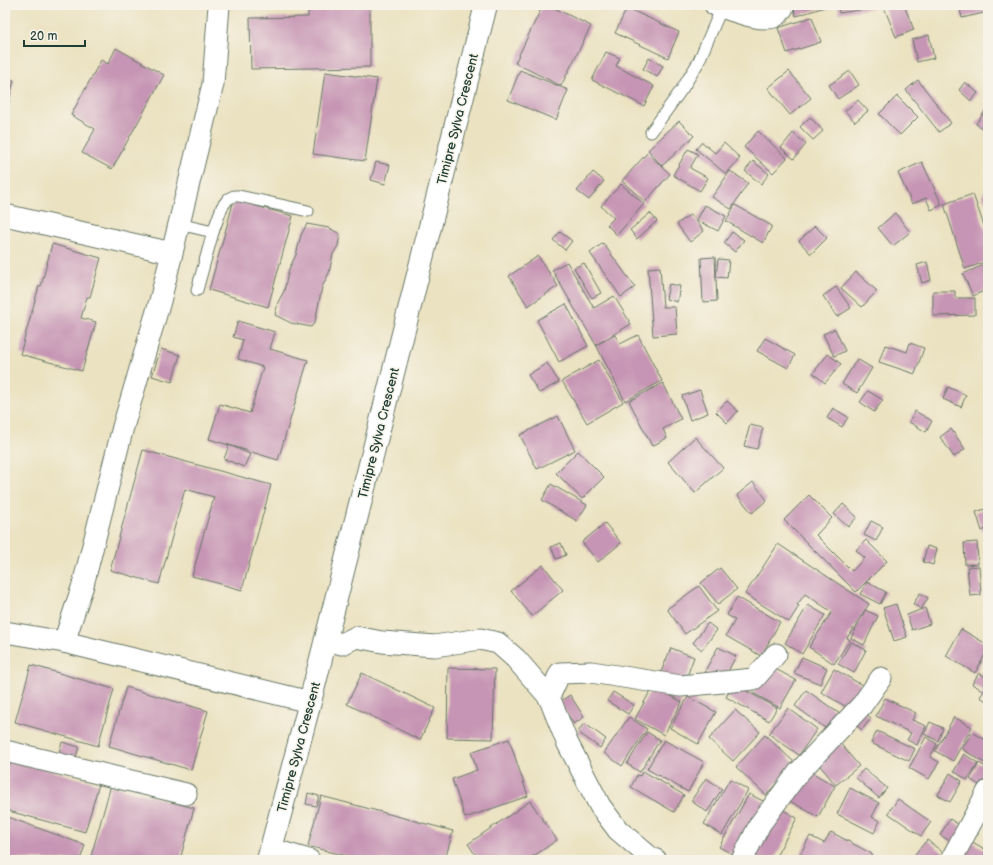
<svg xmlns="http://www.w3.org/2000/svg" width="993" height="865" font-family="'Balsamiq Sans',sans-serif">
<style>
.building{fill:#c694b4}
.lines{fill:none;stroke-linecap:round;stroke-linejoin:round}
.service-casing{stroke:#667765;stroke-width:13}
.minor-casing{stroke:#667765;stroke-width:23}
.tertiary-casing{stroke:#667765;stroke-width:24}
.service{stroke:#fff;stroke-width:11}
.minor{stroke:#fff;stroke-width:21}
.tertiary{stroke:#fff;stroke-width:22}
.labels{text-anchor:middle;stroke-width:3;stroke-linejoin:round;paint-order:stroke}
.street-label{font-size:13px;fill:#1f3d34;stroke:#f7f3e8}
</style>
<rect width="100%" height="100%" fill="#f7f3e8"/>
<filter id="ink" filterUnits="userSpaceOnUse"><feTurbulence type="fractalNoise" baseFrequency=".025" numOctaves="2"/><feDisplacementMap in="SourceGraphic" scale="8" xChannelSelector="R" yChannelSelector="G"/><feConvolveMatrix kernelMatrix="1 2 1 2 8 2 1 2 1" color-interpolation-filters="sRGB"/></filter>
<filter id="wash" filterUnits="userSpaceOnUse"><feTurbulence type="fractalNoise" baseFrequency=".012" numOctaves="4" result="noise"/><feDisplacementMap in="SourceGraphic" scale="16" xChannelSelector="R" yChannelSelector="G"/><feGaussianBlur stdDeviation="0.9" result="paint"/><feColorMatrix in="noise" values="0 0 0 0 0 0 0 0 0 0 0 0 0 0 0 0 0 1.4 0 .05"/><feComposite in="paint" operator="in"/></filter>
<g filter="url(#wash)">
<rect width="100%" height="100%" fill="#ebe2c1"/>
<g id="blocks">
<g class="building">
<polygon points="308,5 370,5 370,67 251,69 250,18 308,17"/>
<polygon points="543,5 548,5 591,26 561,86 515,63"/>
<polygon points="793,5 828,5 828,6 796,16"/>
<polygon points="838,5 874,5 874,8 839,13"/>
<polygon points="883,5 904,5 914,30 896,37"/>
<polygon points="959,5 988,5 988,12 962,18"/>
<polygon points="627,8 679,32 668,58 615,33"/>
<polygon points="812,17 821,42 787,53 778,28"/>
<polygon points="929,35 934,58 917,62 912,40"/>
<polygon points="116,48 164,75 112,169 82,153 95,129 71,115 101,60 108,64"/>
<polygon points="606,52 620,58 616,66 654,86 644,106 592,80"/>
<polygon points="649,58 663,66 657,77 643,69"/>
<polygon points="520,70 568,90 556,120 508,100"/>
<polygon points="789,71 811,98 790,115 768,88"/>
<polygon points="850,71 859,85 838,99 829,85"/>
<polygon points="325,72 377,79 365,161 313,154"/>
<polygon points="5,78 14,80 6,114 5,114"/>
<polygon points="918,80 951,123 939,132 906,90"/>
<polygon points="965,82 978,93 971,101 959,90"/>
<polygon points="897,96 918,117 900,135 879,114"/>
<polygon points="858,100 868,111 855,122 845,111"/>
<polygon points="988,107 988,132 976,124"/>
<polygon points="810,117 823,131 813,140 800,127"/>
<polygon points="679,121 694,136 662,166 648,150"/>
<polygon points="758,131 787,158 773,173 744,147"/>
<polygon points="793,133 806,144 794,159 781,148"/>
<polygon points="702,142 715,153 724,143 740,158 726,174 696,149"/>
<polygon points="688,149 698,154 690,168 708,178 700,191 673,175"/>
<polygon points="647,153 670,174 645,202 622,181"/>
<polygon points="753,161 769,174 761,184 745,171"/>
<polygon points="376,162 390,165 385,184 371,180"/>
<polygon points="922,162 942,205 931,210 926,198 912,204 898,173"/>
<polygon points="730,171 748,183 731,209 712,197"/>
<polygon points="593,172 604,181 589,200 577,191"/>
<polygon points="621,184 644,204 617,235 607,225 614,218 601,206"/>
<polygon points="988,190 988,205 982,195"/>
<polygon points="973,194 985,229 986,229 988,235 988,261 965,269 944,204"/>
<polygon points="234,200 293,216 268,307 209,290"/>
<polygon points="705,205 726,216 718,231 697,220"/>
<polygon points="735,205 772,226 763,243 726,221"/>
<polygon points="650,213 657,221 637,239 630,230"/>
<polygon points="895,213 910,232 893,246 878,228"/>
<polygon points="691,214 704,231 690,242 677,224"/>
<polygon points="307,224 329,228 340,234 338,246 333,254 329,273 322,287 315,322 311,327 291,323 275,315 278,302 284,291 289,269 296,255 301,235"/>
<polygon points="815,226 827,238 811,254 799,241"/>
<polygon points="560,232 572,241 565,250 553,240"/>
<polygon points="732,232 744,240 735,252 724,243"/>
<polygon points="603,243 635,287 621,297 590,253"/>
<polygon points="52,244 101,258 90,297 87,297 81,318 96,322 82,371 20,354 39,286 41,286"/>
<polygon points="538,256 558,286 528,306 509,276"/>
<polygon points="715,257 717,301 703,302 701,258"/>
<polygon points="718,259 729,260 727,278 716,277"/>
<polygon points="567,262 594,308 614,296 631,324 596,345 552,270"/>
<polygon points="927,262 931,280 922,283 917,265"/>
<polygon points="584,263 601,293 592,298 574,268"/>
<polygon points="988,263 988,289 973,296 963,274"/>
<polygon points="660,267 663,307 675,307 677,334 653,336 648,268"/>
<polygon points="856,272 877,291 862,307 841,288"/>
<polygon points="669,284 680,286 677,302 666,299"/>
<polygon points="836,287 851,308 837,317 823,296"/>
<polygon points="933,291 955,291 955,298 975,298 975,315 933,316"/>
<polygon points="566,304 588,346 559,362 537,320"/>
<polygon points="238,321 275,332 270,349 308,360 278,460 209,439 220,404 250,413 263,367 238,359 243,340 233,337"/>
<polygon points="835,329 845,351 834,356 823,334"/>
<polygon points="615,335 620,344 638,335 662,381 625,401 596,345"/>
<polygon points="765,338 795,355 788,368 757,351"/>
<polygon points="910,343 924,348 915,374 879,362 885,345 907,352"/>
<polygon points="161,349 180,355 172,382 152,376"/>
<polygon points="828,354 841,364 825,383 813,373"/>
<polygon points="857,359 872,368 857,393 842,384"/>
<polygon points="599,360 623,402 587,423 562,381"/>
<polygon points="547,363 559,382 539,393 528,375"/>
<polygon points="663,383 681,419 663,429 667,438 652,446 629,401"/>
<polygon points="948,387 966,395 961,407 943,399"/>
<polygon points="700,390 708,413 690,420 682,396"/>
<polygon points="868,391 883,400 874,412 860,402"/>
<polygon points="727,401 738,411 727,423 716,412"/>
<polygon points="833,408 848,417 842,427 827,418"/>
<polygon points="915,411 932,421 926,432 909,422"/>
<polygon points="558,416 575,450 537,469 520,435"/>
<polygon points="750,425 763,428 757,449 744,446"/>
<polygon points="951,429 965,449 954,457 940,437"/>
<polygon points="695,437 723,468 695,493 668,462"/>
<polygon points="229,445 250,454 244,467 224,459"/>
<polygon points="143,450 271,485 242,590 192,576 214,497 185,489 159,584 110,570"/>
<polygon points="578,451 604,477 582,499 556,473"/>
<polygon points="753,482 767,500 752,513 737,495"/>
<polygon points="551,484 587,505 577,521 542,500"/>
<polygon points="809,495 832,518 816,535 852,571 865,558 856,550 866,540 887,561 856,592 784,520"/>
<polygon points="843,504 857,517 848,527 834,514"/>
<polygon points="988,508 988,528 982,531 976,512"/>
<polygon points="871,521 883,527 876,541 864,535"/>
<polygon points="605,523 621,543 598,562 582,542"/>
<polygon points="977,542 978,564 965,565 964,543"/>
<polygon points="561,543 566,555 556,559 551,547"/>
<polygon points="778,544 869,604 847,638 850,640 834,664 809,647 832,612 805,594 797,605 799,606 789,622 745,594"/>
<polygon points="927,546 937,549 933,565 923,562"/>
<polygon points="543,565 563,590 532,616 511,591"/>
<polygon points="979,566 981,595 970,596 967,567"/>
<polygon points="720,568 737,589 718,604 701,583"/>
<polygon points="867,582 886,592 880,604 860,594"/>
<polygon points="699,586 717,611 685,634 667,609"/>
<polygon points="920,593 928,598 921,609 913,604"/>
<polygon points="737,597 780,622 761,656 726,636 735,620 727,615"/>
<polygon points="896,604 907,637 894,641 883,608"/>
<polygon points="808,605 825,615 802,654 785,643"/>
<polygon points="925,608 930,624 912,630 907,615"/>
<polygon points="865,610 878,616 864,645 851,638"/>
<polygon points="708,623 717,630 702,650 693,643"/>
<polygon points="961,629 988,645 988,649 975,673 946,656"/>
<polygon points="851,642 866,650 854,673 838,664"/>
<polygon points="718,647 736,656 723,681 705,671"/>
<polygon points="671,648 694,657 685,682 661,672"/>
<polygon points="802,657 827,668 820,684 794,673"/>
<polygon points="31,665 114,689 98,746 15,722"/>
<polygon points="768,665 796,680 780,708 753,693"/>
<polygon points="448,668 495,669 493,739 447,738"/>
<polygon points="834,669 869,689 855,712 821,692"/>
<polygon points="362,673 435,708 420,740 347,704"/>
<polygon points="979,673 988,678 988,702 980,697 984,691 972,684"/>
<polygon points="734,684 777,708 769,721 726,697"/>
<polygon points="653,686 682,702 664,735 635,719"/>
<polygon points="126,687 208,711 191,770 109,746"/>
<polygon points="806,690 840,714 828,730 795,706"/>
<polygon points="613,692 634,705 628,714 607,701"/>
<polygon points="570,695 584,717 574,724 559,702"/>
<polygon points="688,697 716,712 698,744 670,728"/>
<polygon points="885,698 916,713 912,720 926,726 917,745 907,740 911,733 876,716"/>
<polygon points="788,708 817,729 799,755 769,734"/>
<polygon points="860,709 871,718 862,730 851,721"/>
<polygon points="735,710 760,732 733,761 709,739"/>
<polygon points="629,717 647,729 622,766 604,753"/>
<polygon points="954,717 972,727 953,761 935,751"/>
<polygon points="930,722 943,728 938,741 924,734"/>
<polygon points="584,723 606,739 600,748 578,732"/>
<polygon points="877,731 915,749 909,761 871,743"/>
<polygon points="647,732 660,740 640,772 627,764"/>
<polygon points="972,732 988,741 988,765 962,749"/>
<polygon points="765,735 795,763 766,795 736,767"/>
<polygon points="926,737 937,744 930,757 939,762 929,779 909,768"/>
<polygon points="509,739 528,796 465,818 452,779 477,770 471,752"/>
<polygon points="664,740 704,762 688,792 647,769"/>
<polygon points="62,742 79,747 75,760 58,756"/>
<polygon points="839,742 859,766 836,785 816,761"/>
<polygon points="964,754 978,763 967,780 954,771"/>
<polygon points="5,758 99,784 85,832 5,810"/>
<polygon points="979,763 988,768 988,776 982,787 970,779"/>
<polygon points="806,769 835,786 818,817 788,800"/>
<polygon points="864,769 887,788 879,798 856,778"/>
<polygon points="643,771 684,795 674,812 631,787 637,775 640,776"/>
<polygon points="950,773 962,781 950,802 938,795"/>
<polygon points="706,778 722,789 707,812 691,801"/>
<polygon points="730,779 748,790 722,835 704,824"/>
<polygon points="111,785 194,808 180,860 90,860"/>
<polygon points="850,788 879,803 872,817 880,821 874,833 837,814"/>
<polygon points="308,793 319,796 316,806 306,804"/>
<polygon points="749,794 765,802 736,856 719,847"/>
<polygon points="321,796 453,831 445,860 362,860 308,846"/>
<polygon points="898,799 931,822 921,836 888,813"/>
<polygon points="530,801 557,840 528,860 479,860 468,844"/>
<polygon points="777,806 797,818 774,860 748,860"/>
<polygon points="5,816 85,845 80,860 5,859"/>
<polygon points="950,819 962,827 953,843 940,835"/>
<polygon points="831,832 872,854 869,860 797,860 810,836 824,843"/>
<polygon points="927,840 945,854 940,860 910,860"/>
<polygon points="969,840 988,851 988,860 969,860 961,855"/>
</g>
</g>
</g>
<g filter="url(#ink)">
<use href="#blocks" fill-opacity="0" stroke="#667765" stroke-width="1"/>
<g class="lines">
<defs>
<g id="service">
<polyline points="651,132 682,89 698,63 722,7"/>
<polyline points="179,224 213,232"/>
<polyline points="197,290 213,232 222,207 228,199 234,196 239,196 308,211"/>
</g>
<g id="minor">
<path d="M715 5C729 9 760 22 774 17 779 14 782 10 784 5"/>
<polyline points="5,215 172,253"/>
<polyline points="5,632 64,642 310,702"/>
<polyline points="326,640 342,644 356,637 382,642 435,646 480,639 498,643 516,659 549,697"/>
<polyline points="64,642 83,585 123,427 160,301 172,253 213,84 219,5"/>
<polyline points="5,751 186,794"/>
<polyline points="271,849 309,860"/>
<polyline points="656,860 651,858 618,830 600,806 567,742 549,697 560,673 591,672 681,686 754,679 776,654"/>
<polyline points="742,860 760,824 798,773 862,705 881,678"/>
<polyline points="951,860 988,791"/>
</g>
<polyline id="tertiary" points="268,860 310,702 486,5"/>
</defs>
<use href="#service" class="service-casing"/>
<use href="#minor" class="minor-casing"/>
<use href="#tertiary" class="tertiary-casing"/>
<use href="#service" class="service"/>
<use href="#minor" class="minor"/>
<use href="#tertiary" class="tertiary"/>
</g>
</g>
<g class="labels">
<g class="street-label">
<text transform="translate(457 119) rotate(-76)" y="5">Timipre Sylva Crescent</text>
<text transform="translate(378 433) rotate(-76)" y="5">Timipre Sylva Crescent</text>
<text transform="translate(298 747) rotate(-75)" y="5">Timipre Sylva Crescent</text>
</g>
</g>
<rect width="993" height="865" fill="none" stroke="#f7f3e8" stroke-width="20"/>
<path d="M24 40v6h61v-6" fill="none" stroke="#1f3d34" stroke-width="2"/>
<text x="30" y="40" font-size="12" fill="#1f3d34" stroke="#f7f3e8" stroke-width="3" paint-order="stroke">20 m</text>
</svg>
